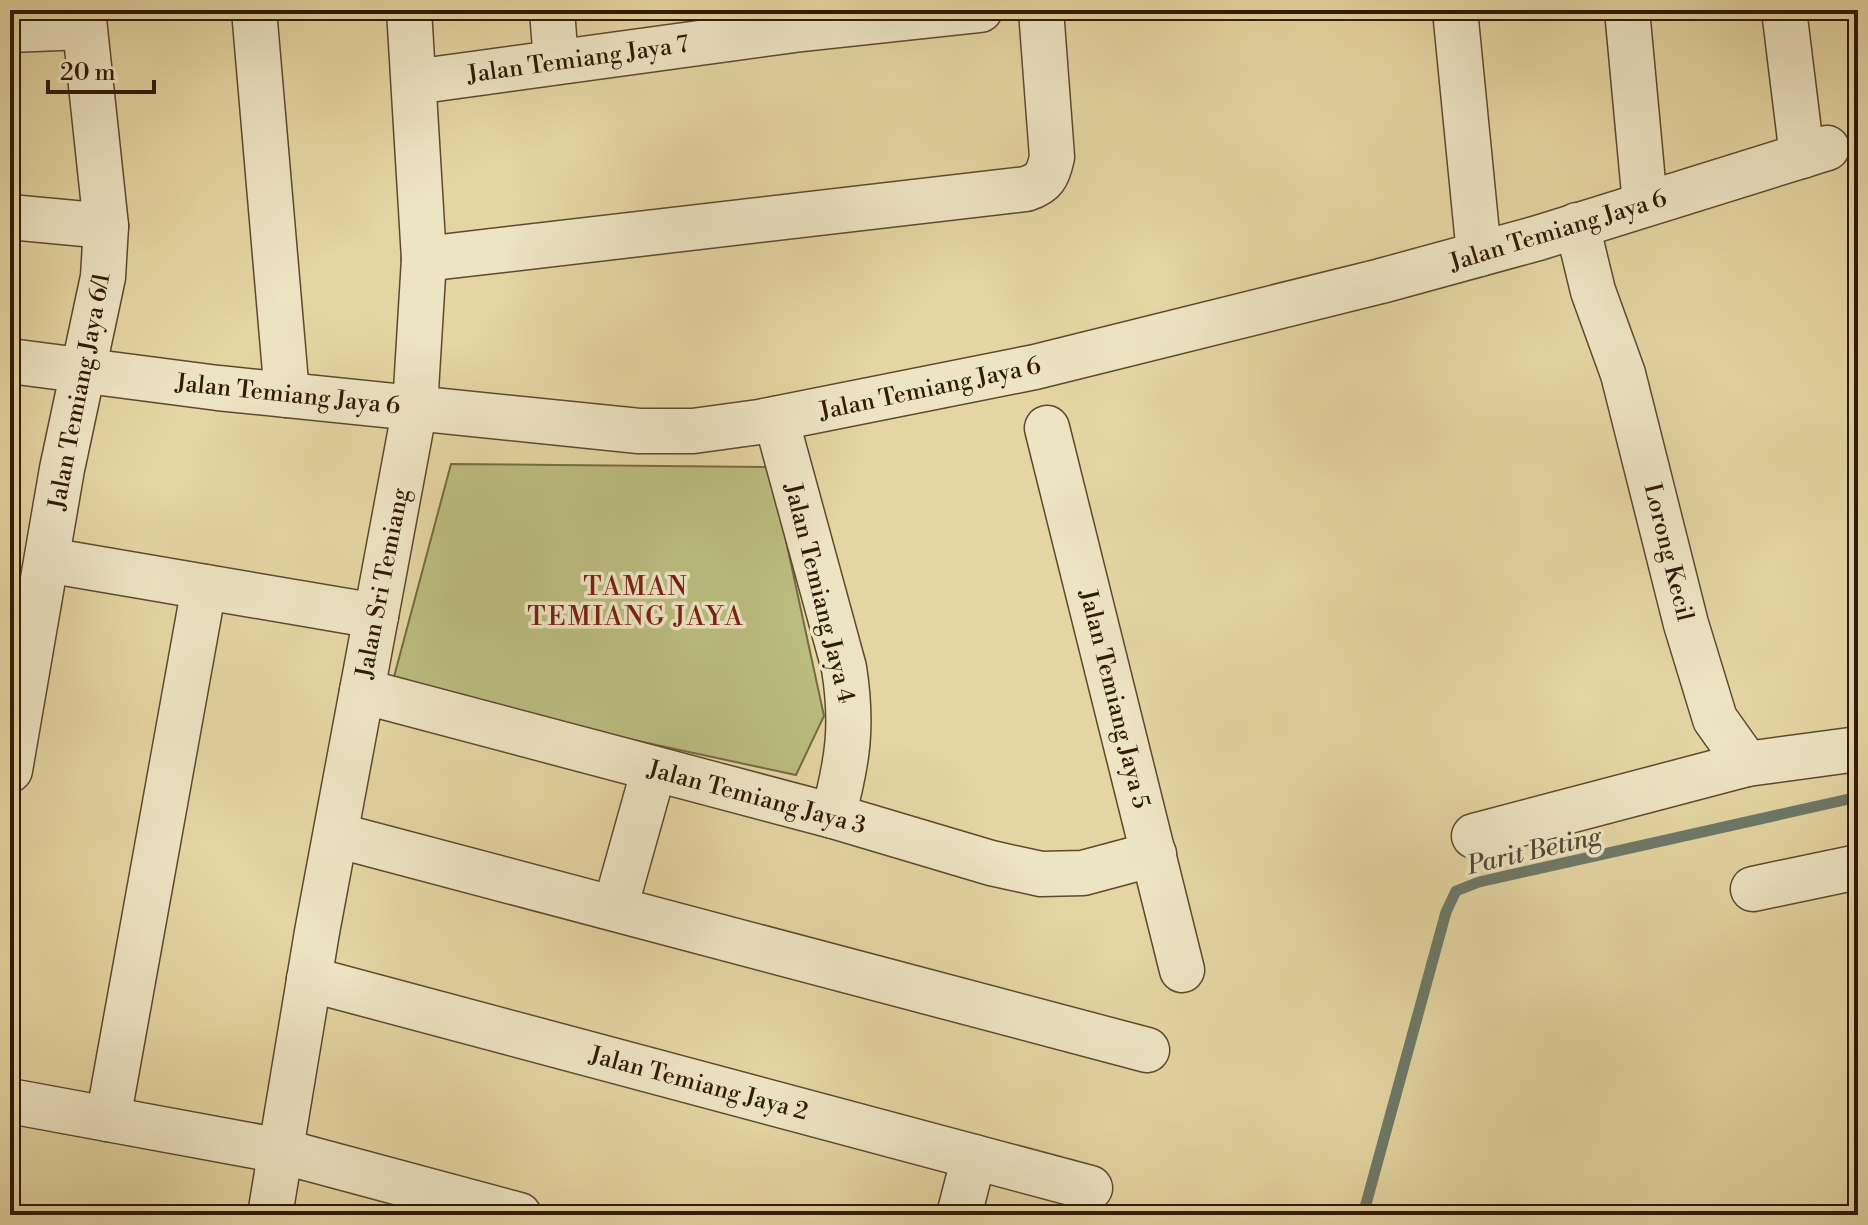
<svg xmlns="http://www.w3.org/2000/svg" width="1868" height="1225" font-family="'Libre Bodoni',serif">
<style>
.green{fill:#babc80;stroke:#766b43;stroke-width:2}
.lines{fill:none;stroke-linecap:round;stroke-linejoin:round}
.stream{stroke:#6d7968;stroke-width:11}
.minor-casing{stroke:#5e492d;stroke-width:47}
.minor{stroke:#ede4c3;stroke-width:44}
.labels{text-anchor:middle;stroke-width:7;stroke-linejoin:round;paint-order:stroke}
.street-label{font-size:24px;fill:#311a06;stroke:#ede4c3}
.neighbourhood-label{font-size:26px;letter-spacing:2px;fill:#7a1f14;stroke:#ede4c3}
.water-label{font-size:26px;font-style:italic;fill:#4f4937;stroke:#ede4c3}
</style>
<rect width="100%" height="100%" fill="#e4d5a2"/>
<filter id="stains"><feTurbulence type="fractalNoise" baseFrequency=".0025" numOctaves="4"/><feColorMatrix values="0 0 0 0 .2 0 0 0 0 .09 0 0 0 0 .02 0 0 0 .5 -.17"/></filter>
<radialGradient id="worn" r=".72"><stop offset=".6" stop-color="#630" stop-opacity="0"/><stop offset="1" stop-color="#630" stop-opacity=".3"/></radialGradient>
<polygon class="green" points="451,464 770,467 824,716 796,775 391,688"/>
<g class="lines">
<polyline class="stream" points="1363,1215 1446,912 1456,891 1479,882 1858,797"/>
<defs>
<g id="minor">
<polyline points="254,10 287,395"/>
<polyline points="552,10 556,62"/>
<polyline points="1455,10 1479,254"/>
<polyline points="1627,10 1645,204"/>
<polyline points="1784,10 1802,156"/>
<polyline points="10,30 84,27"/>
<polyline points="414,82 794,30 980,10"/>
<polyline points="10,217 106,226"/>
<polyline points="1577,225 1593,291 1623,374 1686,624 1715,719 1747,764 1858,749"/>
<path d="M424 259 1026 189C1044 183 1048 176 1052 157L1041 10"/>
<polyline points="10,361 218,388 639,431 693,431 759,422 1035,367 1381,281 1538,238 1827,148"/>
<path d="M776 419 844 668C853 725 848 760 833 816"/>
<polyline points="1047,428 1182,970"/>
<polyline points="47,560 376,616"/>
<polyline points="362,691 833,816 991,863 1041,874 1083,873 1154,854"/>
<polyline points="10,770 62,469 103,277 106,226 83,10"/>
<polyline points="336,835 1147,1050"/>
<polyline points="1474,836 1747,764"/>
<polyline points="1753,889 1858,867"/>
<polyline points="615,908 654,769"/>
<polyline points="309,979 1090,1188"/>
<polyline points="10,1101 281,1151 519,1215"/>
<polyline points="108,1119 204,587"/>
<polyline points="270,1215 317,932 415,407 424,259 409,10"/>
<polyline points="959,1215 974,1157"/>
</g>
</defs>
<use href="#minor" class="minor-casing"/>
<use href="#minor" class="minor"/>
</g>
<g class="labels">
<g class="street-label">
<text transform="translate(578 59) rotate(-8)" y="8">Jalan Temiang Jaya 7</text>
<text transform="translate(1558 230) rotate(-17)" y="8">Jalan Temiang Jaya 6</text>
<text transform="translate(930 388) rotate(-12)" y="8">Jalan Temiang Jaya 6</text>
<text transform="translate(79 391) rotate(-79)" y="8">Jalan Temiang Jaya 6/1</text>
<text transform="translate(288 394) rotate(6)" y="8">Jalan Temiang Jaya 6</text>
<text transform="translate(1669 552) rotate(76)" y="8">Lorong Kecil</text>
<text transform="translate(382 583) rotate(-79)" y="8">Jalan Sri Temiang</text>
<text transform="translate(820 593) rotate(76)" y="8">Jalan Temiang Jaya 4</text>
<text transform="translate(1115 699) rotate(76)" y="8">Jalan Temiang Jaya 5</text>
<text transform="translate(757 797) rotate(15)" y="8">Jalan Temiang Jaya 3</text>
<text transform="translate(699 1083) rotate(15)" y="8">Jalan Temiang Jaya 2</text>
</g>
<g class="neighbourhood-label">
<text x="636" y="595">TAMAN<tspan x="636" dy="30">TEMIANG JAYA</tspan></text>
</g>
<g class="water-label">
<text transform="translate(1534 850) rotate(-13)" y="9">Parit Beting</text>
</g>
</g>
<rect width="1868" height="1225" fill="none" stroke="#e4d5a2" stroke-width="40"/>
<rect x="12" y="12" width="1844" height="1201" fill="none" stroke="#311a06" stroke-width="4"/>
<rect x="20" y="20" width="1828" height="1185" fill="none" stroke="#311a06" stroke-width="2"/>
<path d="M48 80v12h106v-12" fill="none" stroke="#311a06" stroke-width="4"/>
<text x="60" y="80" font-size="24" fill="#311a06" stroke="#ede4c3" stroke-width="6" paint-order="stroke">20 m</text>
<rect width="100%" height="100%" filter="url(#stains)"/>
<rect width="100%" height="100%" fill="url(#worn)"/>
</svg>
